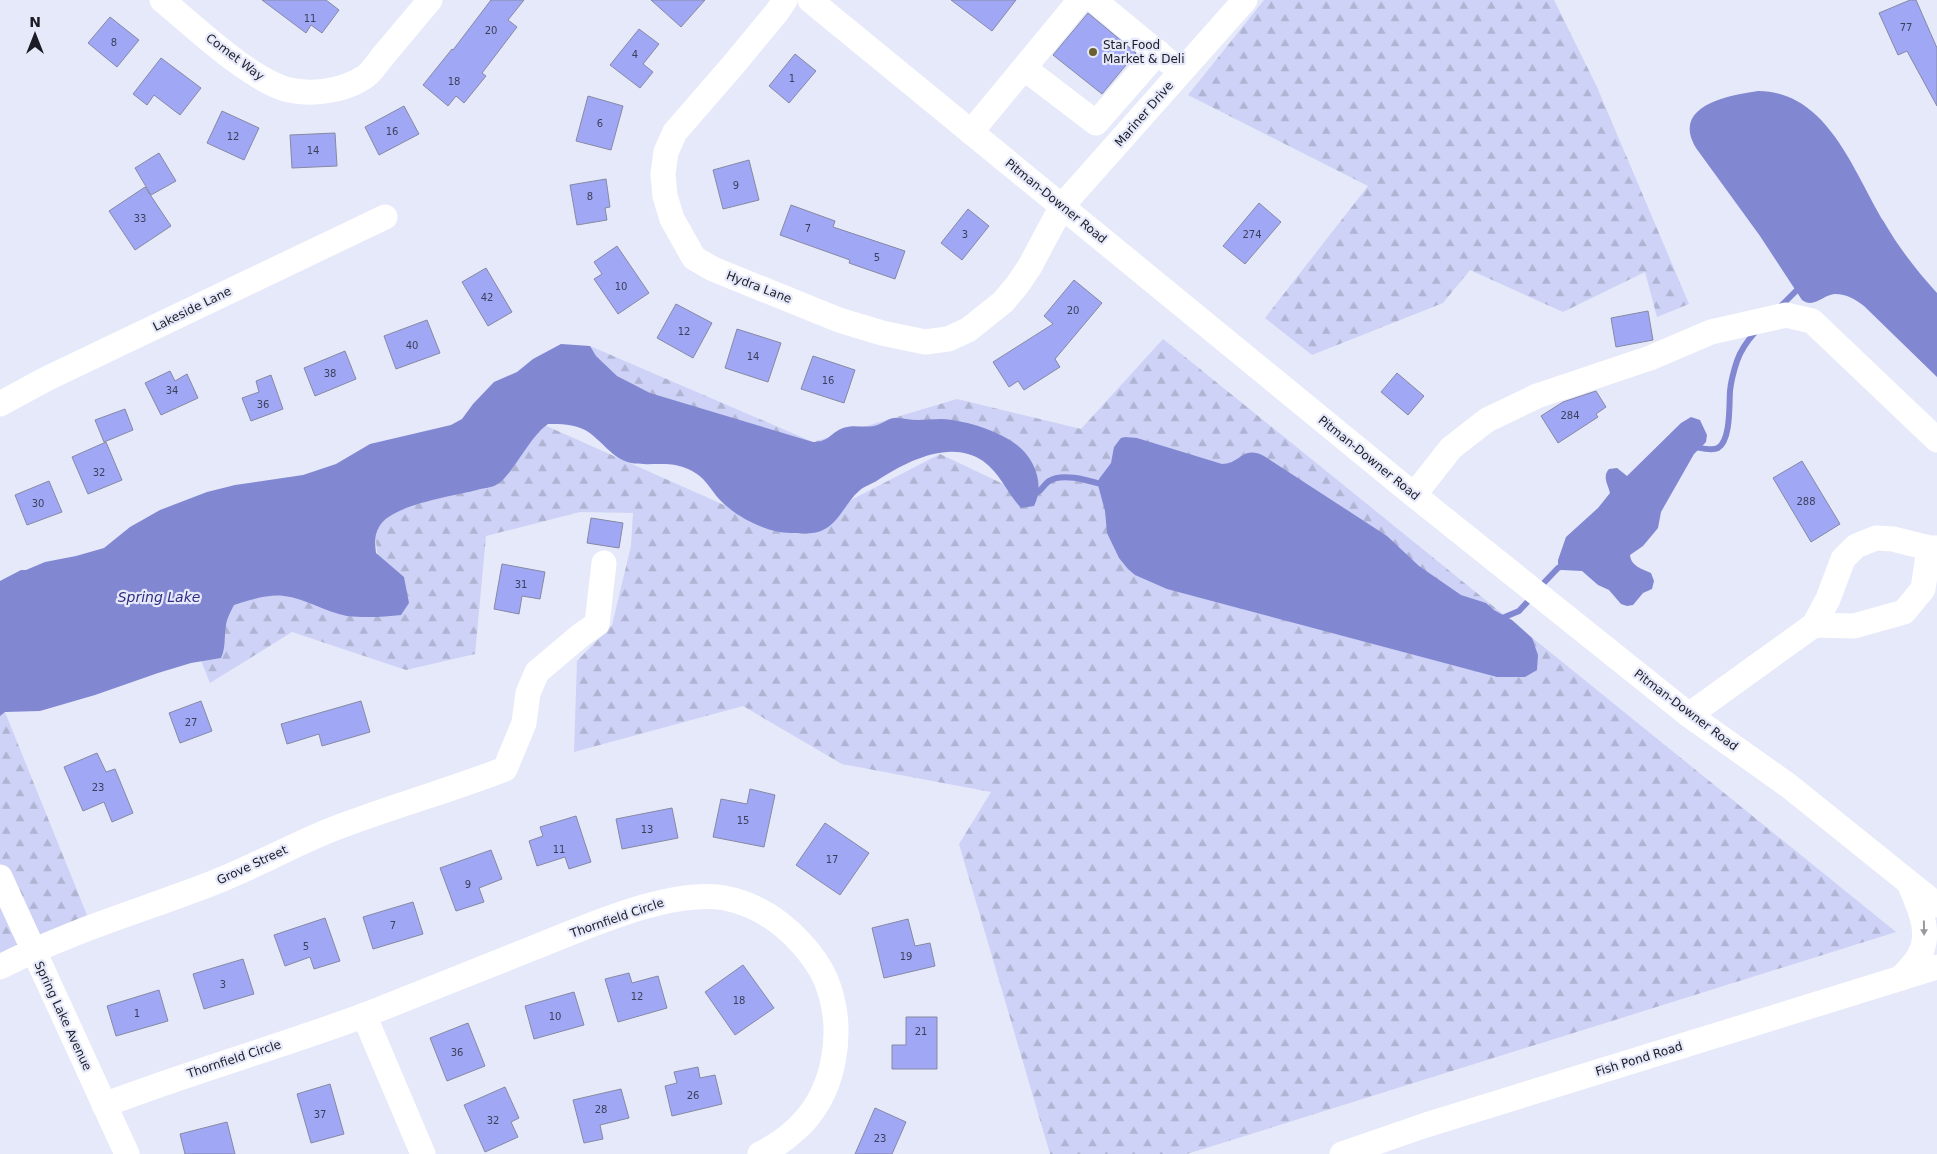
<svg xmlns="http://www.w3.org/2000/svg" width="1937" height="1154" font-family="'DejaVu Sans',sans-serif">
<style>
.forest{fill:url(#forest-firs)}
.water{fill:#8187d1}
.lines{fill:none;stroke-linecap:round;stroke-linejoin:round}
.stream{stroke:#8187d1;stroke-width:6}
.building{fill:#a0a8f5;stroke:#8689a3}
.minor{stroke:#fff;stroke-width:25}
.oneway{fill:#98999d}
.poi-dot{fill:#6a612e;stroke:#e6e9fa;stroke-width:2}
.labels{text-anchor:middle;stroke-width:4.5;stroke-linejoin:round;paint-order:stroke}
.number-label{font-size:10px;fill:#3c3f5a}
.poi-label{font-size:12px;fill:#1b1c26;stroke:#e6e9fa;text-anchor:start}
.street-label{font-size:12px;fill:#1b1c26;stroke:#e6e9fa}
.water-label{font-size:14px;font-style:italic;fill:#312b82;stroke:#e6e9fa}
</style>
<defs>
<pattern id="forest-firs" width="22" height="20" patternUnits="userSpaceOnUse" patternTransform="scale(1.25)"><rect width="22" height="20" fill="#ced2f6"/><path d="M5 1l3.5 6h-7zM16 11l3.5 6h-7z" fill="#b0b4d3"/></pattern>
</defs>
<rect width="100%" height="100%" fill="#e6e9fa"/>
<g class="forest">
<polygon points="1264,0 1554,0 1597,87 1689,304 1657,317 1645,272 1563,312 1470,270 1443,303 1312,355 1265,318 1368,186 1188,95"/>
<polygon points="1163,339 1896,932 1187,1154 1050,1154 959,844 991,792 842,764 743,706 574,752 577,661 612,625 631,546 633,513 580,512 486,536 475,654 406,670 292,632 210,683 192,638 238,584 384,608 373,517 542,424 787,533 940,454 1037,500 1016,445 781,466 517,372 590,346 813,442 957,399 1081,429"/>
<polygon points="5,712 87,915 0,954 0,714"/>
</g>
<g class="water">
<path d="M1758 91C1828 91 1854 173 1884 222 1899 248 1917 271 1937 293V377L1864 306C1855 299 1847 294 1835 294 1824 294 1814 309 1802 300L1760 236 1696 148C1670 105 1731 95 1758 91Z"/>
<path d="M561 344 590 346 596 356 617 376 650 393 813 442C829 442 830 433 843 428 853 424 864 428 874 426 881 425 888 418 895 418 902 418 910 420 918 420 929 420 941 418 952 420 973 423 1000 432 1017 445 1035 459 1045 485 1034 506L1021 508C1007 493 1000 473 983 461 951 439 907 461 878 480 872 484 864 486 859 491 846 502 839 523 823 530 814 535 800 533 790 533 765 532 736 517 719 499 712 491 706 480 697 474 673 458 655 467 631 463 612 459 601 439 585 430 573 424 561 424 548 424 528 438 512 477 496 485 491 488 483 488 477 490 453 496 390 505 379 527 374 535 375 545 376 553L404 577 409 603 401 615C385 617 364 618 347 616 325 612 305 598 284 596 267 594 250 600 234 605 231 611 227 618 226 625 224 637 226 647 221 658L191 663 158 673 95 695 40 711 5 712 0 716V581L21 570H26L45 562 76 556 104 548 130 527 160 510 207 492 235 485 303 475 336 464 370 444 451 425 462 419 473 404 494 382 517 372 533 359Z"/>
<path d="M1691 417 1700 420 1707 435 1706 442 1694 454 1661 512 1658 528 1643 546 1630 555C1631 566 1642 569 1651 573L1654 581 1652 589 1643 593 1633 605 1627 606 1621 604 1609 590 1598 585 1582 571 1562 570 1558 567V560L1566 537 1598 508 1610 493C1608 484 1602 477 1609 469L1617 468 1627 476 1681 423Z"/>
<path d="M1125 437 1137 438 1222 464C1241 464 1242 445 1264 456L1387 536 1419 566 1461 595 1486 603 1494 610 1512 620 1532 638 1538 655 1537 670 1525 677H1497L1167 589 1135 575 1128 569 1119 558 1107 533 1105 511 1098 485 1099 479 1111 463 1114 447 1121 438Z"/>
</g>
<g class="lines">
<g class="stream">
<polyline points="1779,308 1802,285"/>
<path d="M1695 447C1701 448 1712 451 1718 448 1731 440 1729 405 1730 391 1731 381 1734 370 1737 361 1741 349 1748 340 1756 331"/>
<path d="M1031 494C1041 494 1042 486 1049 481 1063 472 1090 481 1104 485"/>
<polyline points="1538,589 1558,568 1565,565"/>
<polyline points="1500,619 1519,611 1532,597"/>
</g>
</g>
<g class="building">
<polygon points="262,0 326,0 339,10 322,33 311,25 306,33"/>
<polygon points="491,0 524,0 508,20 517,27 482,73 486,76 464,103 456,96 448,106 423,85 452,49 453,50"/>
<polygon points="651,0 705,0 681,27"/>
<polygon points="951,0 1016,0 992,31"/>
<polygon points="1910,0 1916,0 1937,48 1937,106 1907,51 1898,55 1879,13"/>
<polygon points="1088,13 1136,53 1102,94 1053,55"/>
<polygon points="110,17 139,40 117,67 88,43"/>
<polygon points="639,29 659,44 643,64 653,72 640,88 610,65"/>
<polygon points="795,54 816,71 789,103 769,86"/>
<polygon points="161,58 201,88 180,115 154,95 147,105 133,94"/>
<polygon points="588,96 623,106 611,150 576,141"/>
<polygon points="404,106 419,134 379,155 365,127"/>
<polygon points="222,111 259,128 244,160 207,143"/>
<polygon points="335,133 337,166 292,168 290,135"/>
<polygon points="159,153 176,181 151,195 135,168"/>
<polygon points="749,160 759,200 723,209 713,170"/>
<polygon points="606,179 610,207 605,208 607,220 577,225 570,185"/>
<polygon points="145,187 171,226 135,250 109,211"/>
<polygon points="1259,203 1281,222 1245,264 1223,246"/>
<polygon points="791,205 835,221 833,227 905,251 895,279 849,263 850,260 780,235"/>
<polygon points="968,209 989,226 962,260 941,243"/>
<polygon points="617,246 649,293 618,314 594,279 602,274 594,262"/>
<polygon points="486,268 512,312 488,326 462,282"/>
<polygon points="1074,280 1102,303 1055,359 1060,367 1024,390 1018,381 1009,387 993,362 1053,324 1044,316"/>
<polygon points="676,304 712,323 693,358 657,338"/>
<polygon points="1648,311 1653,340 1616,347 1611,318"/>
<polygon points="427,320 440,353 396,369 384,336"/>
<polygon points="737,329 781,343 768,382 725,368"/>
<polygon points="345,351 356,379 315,396 304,368"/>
<polygon points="813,356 855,370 844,403 801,389"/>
<polygon points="170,371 175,381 187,374 198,398 161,415 145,383"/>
<polygon points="1397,373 1424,396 1408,415 1381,392"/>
<polygon points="271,375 283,409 251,421 242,398 259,392 256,381"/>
<polygon points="1596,391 1606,407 1596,414 1598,417 1558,443 1541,416 1563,402"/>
<polygon points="125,409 133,430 104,442 95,420"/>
<polygon points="106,442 122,480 88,494 72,457"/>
<polygon points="1802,461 1840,524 1811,542 1773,478"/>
<polygon points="49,481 62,512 27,525 15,495"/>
<polygon points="591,518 623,523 619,548 587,543"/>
<polygon points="502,564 545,572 540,599 522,596 519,614 494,609"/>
<polygon points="201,701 212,731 180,743 169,713"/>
<polygon points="361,701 370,732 322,746 319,734 287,744 281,724"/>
<polygon points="97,753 106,772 115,769 133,813 112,822 104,802 83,811 64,767"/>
<polygon points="750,789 775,795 764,847 713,837 721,799 747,804"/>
<polygon points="672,808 678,838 622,849 616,819"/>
<polygon points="576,816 591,862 569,869 565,857 537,866 529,841 543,836 540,827"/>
<polygon points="825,823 869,853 840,895 796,865"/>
<polygon points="491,850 502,879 479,888 484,902 456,911 440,868"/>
<polygon points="413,902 423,934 373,949 363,917"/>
<polygon points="325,918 340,961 314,969 310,957 285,966 274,935"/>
<polygon points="908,919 915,946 930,943 935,966 884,978 872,928"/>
<polygon points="243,959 254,994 204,1009 193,974"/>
<polygon points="743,965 774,1008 735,1035 705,992"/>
<polygon points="629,973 632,983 658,976 667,1008 618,1022 605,979"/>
<polygon points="159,990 168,1021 116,1036 107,1006"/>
<polygon points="574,992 584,1025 534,1039 525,1006"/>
<polygon points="906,1017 937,1017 937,1069 892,1069 892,1045 906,1045"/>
<polygon points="468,1023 485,1066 447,1081 430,1038"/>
<polygon points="698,1067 700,1078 715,1075 722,1104 672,1116 665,1086 677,1083 674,1072"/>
<polygon points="330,1084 344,1134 311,1143 297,1094"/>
<polygon points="505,1087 519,1118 511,1122 518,1137 485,1152 464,1105"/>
<polygon points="621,1089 629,1118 600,1125 603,1139 584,1143 573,1100"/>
<polygon points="875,1108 906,1122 892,1154 855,1154"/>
<polygon points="227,1122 235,1154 185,1154 180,1134"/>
</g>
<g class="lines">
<g class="minor">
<path d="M162 0C194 26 251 81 289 90 312 95 343 91 363 78 371 74 377 63 383 56 399 37 414 19 430 0"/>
<polyline points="785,0 777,12 734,64 675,132 666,152 663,174 665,196 672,219 694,258 713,269 839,320 882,333 925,342 948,339 968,330 1003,302 1018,284 1030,266 1062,206 1245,0"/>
<polyline points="810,0 1414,495 1689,715 1789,786 1937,905"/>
<polyline points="1094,0 1169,62"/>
<polyline points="1024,68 1080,0"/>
<polyline points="971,132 1024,68 1096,123 1158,52"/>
<polyline points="0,404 46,379 385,217"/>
<polyline points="1414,495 1451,448 1487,420 1537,396 1650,358 1711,332 1786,315 1812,321 1937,440"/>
<polyline points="1814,625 1854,626 1904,612 1923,589 1929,548"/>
<polyline points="1689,715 1814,625 1828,599 1843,559 1856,546 1876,538 1893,539 1929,548 1937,548"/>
<polyline points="0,877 127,1154"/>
<path d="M0 967C65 933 137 912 205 886 249 870 290 846 333 829 390 807 448 791 505 769L524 723 528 693 537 672 581 635 597 624 604 563"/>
<path d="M1901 978C1907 971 1916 963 1920 954 1932 931 1918 905 1909 883"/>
<polyline points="364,1015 423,1154"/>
<path d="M104 1105C190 1072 279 1047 365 1015 421 993 477 970 533 948 584 928 670 888 725 898 755 904 780 920 801 943 811 954 820 966 826 980 846 1030 836 1096 793 1132 783 1141 772 1148 760 1154"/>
<polyline points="1342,1154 1426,1125 1937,967"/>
</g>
</g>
<defs><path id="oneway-solid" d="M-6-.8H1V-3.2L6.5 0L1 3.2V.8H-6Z" transform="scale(1.25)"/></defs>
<use class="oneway" href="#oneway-solid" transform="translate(1924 928) rotate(89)"/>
<circle class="poi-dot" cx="1093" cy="52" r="5"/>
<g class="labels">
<g class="number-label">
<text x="310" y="22">11</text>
<text x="1906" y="31">77</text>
<text x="491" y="34">20</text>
<text x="114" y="46">8</text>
<text x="635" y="58">4</text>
<text x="792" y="82">1</text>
<text x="454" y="85">18</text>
<text x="600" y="127">6</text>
<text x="392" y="135">16</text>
<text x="233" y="140">12</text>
<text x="313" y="154">14</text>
<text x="736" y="189">9</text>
<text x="590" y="200">8</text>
<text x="140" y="222">33</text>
<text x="808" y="232">7</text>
<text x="965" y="238">3</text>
<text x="1252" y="238">274</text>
<text x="877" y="261">5</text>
<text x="621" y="290">10</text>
<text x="487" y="301">42</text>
<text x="1073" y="314">20</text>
<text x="684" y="335">12</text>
<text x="412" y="349">40</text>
<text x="753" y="360">14</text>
<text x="330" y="377">38</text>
<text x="828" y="384">16</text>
<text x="172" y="394">34</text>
<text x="263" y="408">36</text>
<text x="1570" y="419">284</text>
<text x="99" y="476">32</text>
<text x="1806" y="505">288</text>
<text x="38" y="507">30</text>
<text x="521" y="588">31</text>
<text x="191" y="726">27</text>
<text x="98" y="791">23</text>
<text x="743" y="824">15</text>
<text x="647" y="833">13</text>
<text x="559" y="853">11</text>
<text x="832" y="863">17</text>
<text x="468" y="888">9</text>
<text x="393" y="929">7</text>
<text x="306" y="950">5</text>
<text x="906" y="960">19</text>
<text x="223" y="988">3</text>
<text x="637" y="1000">12</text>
<text x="739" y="1004">18</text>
<text x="137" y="1017">1</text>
<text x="555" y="1020">10</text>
<text x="921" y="1035">21</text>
<text x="457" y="1056">36</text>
<text x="693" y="1099">26</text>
<text x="601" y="1113">28</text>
<text x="320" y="1118">37</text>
<text x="493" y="1124">32</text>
<text x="880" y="1142">23</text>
</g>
<g class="poi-label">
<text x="1103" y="49">Star Food<tspan x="1103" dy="14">Market &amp; Deli</tspan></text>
</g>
<g class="street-label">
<text transform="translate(235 57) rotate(37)" y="4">Comet Way</text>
<text transform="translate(1144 114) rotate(-49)" y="4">Mariner Drive</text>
<text transform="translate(1056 201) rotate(39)" y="4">Pitman-Downer Road</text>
<text transform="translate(759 287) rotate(21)" y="4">Hydra Lane</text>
<text transform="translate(192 309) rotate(-26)" y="4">Lakeside Lane</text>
<text transform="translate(1369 458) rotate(39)" y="4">Pitman-Downer Road</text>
<text transform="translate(1686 710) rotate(37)" y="4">Pitman-Downer Road</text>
<text transform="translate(252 865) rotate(-25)" y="4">Grove Street</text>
<text transform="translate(617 918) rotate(-19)" y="4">Thornfield Circle</text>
<text transform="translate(63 1016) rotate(65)" y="4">Spring Lake Avenue</text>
<text transform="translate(234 1059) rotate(-18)" y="4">Thornfield Circle</text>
<text transform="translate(1639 1059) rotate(-17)" y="4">Fish Pond Road</text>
</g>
<g class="water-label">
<text x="159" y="602">Spring Lake</text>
</g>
</g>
<g transform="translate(35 35)" stroke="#e6e9fa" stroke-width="4" paint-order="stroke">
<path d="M0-4L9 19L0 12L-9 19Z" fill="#1b1c26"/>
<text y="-8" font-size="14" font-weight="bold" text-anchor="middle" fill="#1b1c26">N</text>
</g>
</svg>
